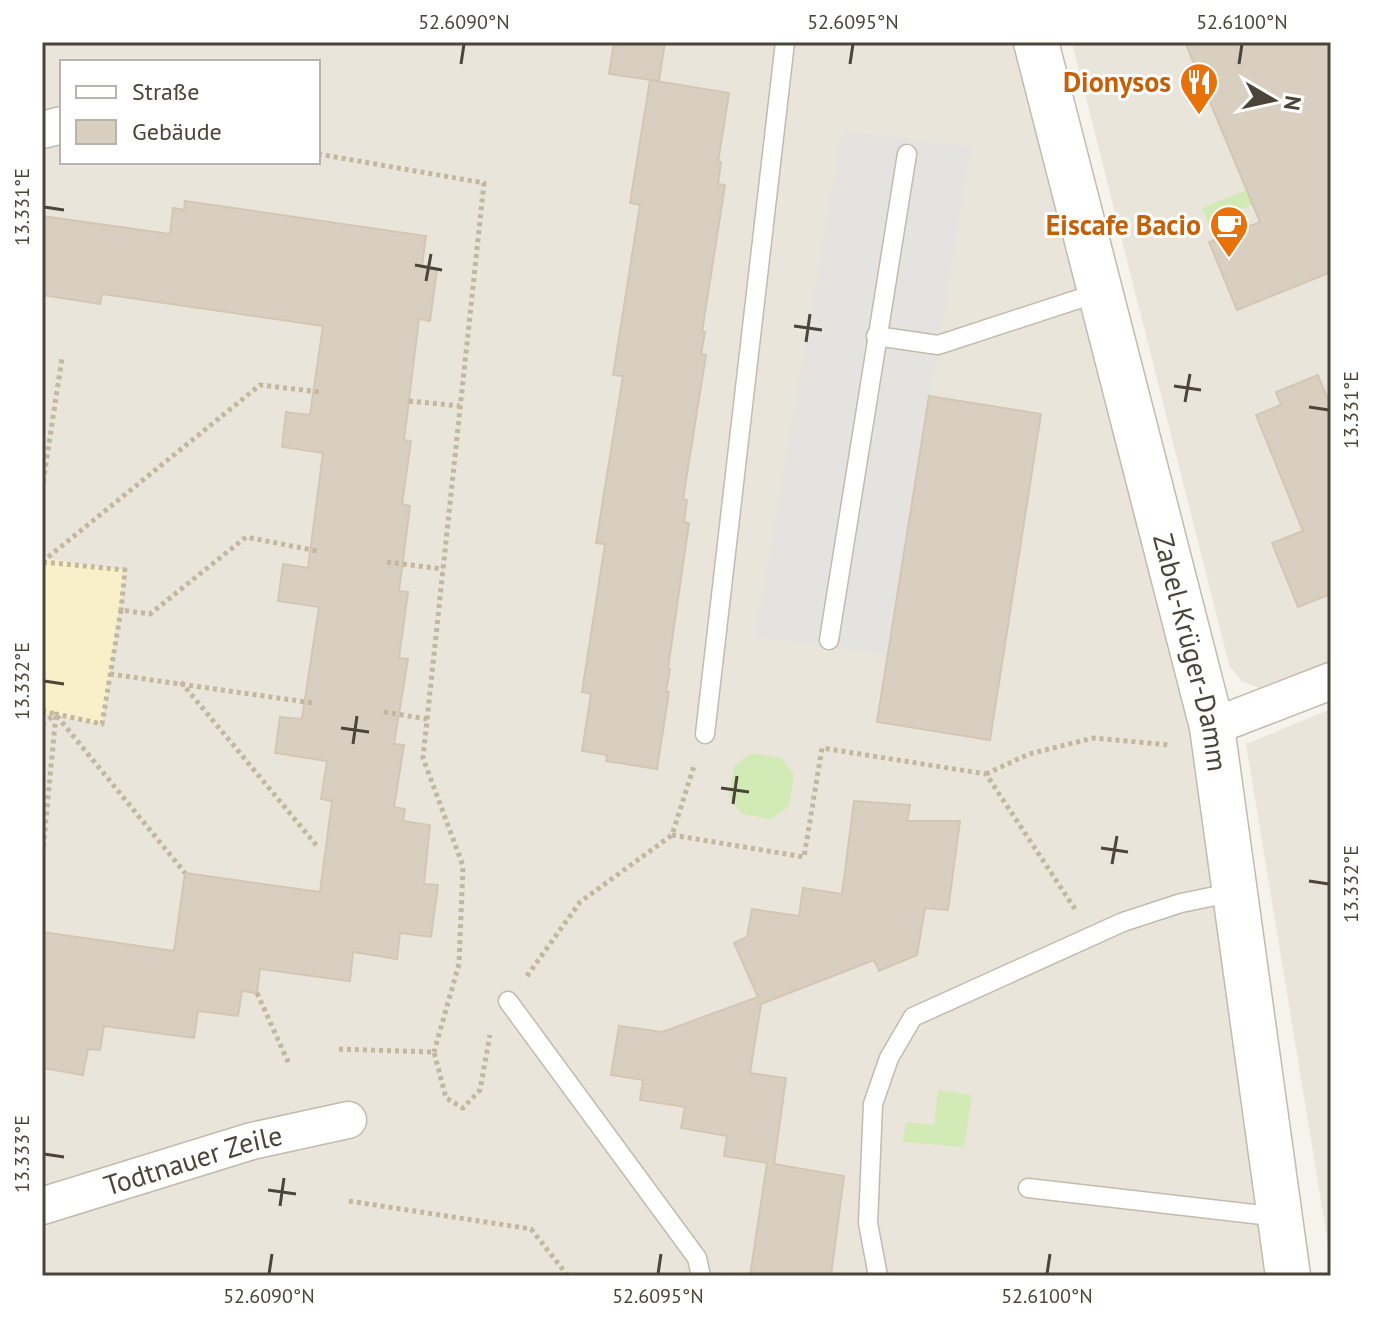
<svg xmlns="http://www.w3.org/2000/svg" width="1373" height="1318" font-family="'PT Sans',sans-serif">
<style>
.residential{fill:#eae5da;fill-rule:evenodd}
.green{fill:#d2eab5}
.sand{fill:#f9efc9}
.parking{fill:#e5e3e0}
.building{fill:#d8cfc1;stroke:#d3c7b4;stroke-width:2}
.lines{fill:none;stroke-linecap:round;stroke-linejoin:round}
.service-casing{stroke:#c2bbae;stroke-width:21}
.minor-casing{stroke:#c2bbae;stroke-width:39}
.tertiary-casing{stroke:#c2bbae;stroke-width:47}
.path{stroke:#c4b79f;stroke-width:5;stroke-dasharray:4 4;stroke-linecap:butt}
.service{stroke:#fff;stroke-width:18}
.minor{stroke:#fff;stroke-width:36}
.tertiary{stroke:#fff;stroke-width:44}
.ticks{fill:none;stroke:#4b4439;stroke-width:3}
.labels{text-anchor:middle;stroke-width:6;stroke-linejoin:round;paint-order:stroke}
.food-label{font-size:28px;font-weight:bold;fill:#c56008;stroke:#fff;text-anchor:end}
.street-label{font-size:28px;fill:#4b4439;stroke:#fff}
.neatline{fill:none;stroke:#4b4439;stroke-width:3}
.ticks-label{font-size:20px;text-anchor:middle;fill:#4b4439}
</style>
<rect width="100%" height="100%" fill="#f6f3ec"/>
<g class="residential">
<path d="M42 42H1036L1212 727 1288 1276H42ZM62 62H318V162H62Z"/>
<polygon points="1072,42 1331,42 1331,662 1279,682 1261,688 1242,682 1229,665"/>
<polygon points="1331,709 1331,1261 1246,744"/>
</g>
<g class="green">
<polygon points="1331,156 1331,172 1208,223 1202,208"/>
<polygon points="751,753 781,758 794,775 789,806 771,819 742,814 729,797 734,766"/>
<polygon points="938,1090 972,1095 964,1147 903,1142 906,1122 934,1125"/>
</g>
<polygon class="sand" points="42,558 125,570 102,724 42,713"/>
<polygon class="parking" points="842,130 971,147 888,656 755,637"/>
<g class="building">
<polygon points="614,42 665,42 659,81 609,74"/>
<polygon points="1185,42 1331,42 1331,272 1237,310 1209,242 1260,222"/>
<polygon points="650,80 729,93 718,162 721,162 718,184 725,185 702,332 705,332 701,354 706,355 683,499 687,500 684,522 689,523 668,668 670,669 666,692 669,692 657,769 606,761 607,755 582,751 591,694 582,692 605,544 596,543 623,376 613,375 640,205 630,203"/>
<polygon points="185,201 426,236 422,266 437,269 430,321 419,319 404,440 411,441 402,504 410,506 399,591 408,592 399,658 408,659 394,744 404,745 394,807 405,809 403,821 430,825 424,884 438,885 431,937 400,933 397,959 353,952 350,981 260,969 257,993 242,991 238,1016 198,1011 194,1038 104,1026 100,1050 88,1049 83,1075 42,1068 42,932 174,951 185,873 320,892 332,801 321,799 327,761 275,753 280,717 302,719 319,607 278,601 283,564 308,568 323,453 282,447 286,412 310,415 323,326 102,294 100,304 42,295 42,216 170,234 173,208 184,210"/>
<polygon points="1318,375 1331,407 1331,596 1328,595 1298,607 1272,543 1303,531 1256,415 1281,405 1276,392"/>
<polygon points="929,396 1041,414 990,740 877,722"/>
<polygon points="854,801 910,805 907,821 960,821 948,910 925,908 917,955 879,971 874,960 761,1004 750,1073 786,1078 774,1164 844,1176 831,1276 750,1276 767,1163 724,1156 727,1136 681,1128 685,1107 640,1100 643,1080 611,1075 619,1026 662,1032 758,997 734,943 747,937 752,909 799,916 803,888 842,894"/>
</g>
<g class="lines">
<defs>
<g id="service">
<polyline points="876,336 938,345 1100,292"/>
<polyline points="829,640 907,154"/>
<polyline points="705,734 785,42"/>
<polyline points="508,1001 697,1258 701,1276"/>
<polyline points="1028,1188 1280,1217"/>
<polyline points="878,1276 868,1223 873,1104 889,1058 913,1017 1123,922 1181,903 1235,892"/>
</g>
<g id="minor">
<polyline points="42,130 62,125"/>
<polyline points="1212,727 1331,681"/>
<path id="s1" d="M42 1206 252 1141 348 1120"/>
</g>
<g id="tertiary">
<path id="s2" d="M1036 42 1212 727 1288 1276"/>
</g>
</defs>
<use href="#service" class="service-casing"/>
<use href="#minor" class="minor-casing"/>
<use href="#tertiary" class="tertiary-casing"/>
<g class="path">
<polyline points="318,154 484,183 423,758 463,866 459,964 434,1052"/>
<polyline points="409,401 460,406"/>
<polyline points="42,490 62,358"/>
<polyline points="42,562 260,385 320,392"/>
<polyline points="43,562 125,570 121,610"/>
<polyline points="387,562 443,569"/>
<polyline points="110,674 313,703"/>
<polyline points="181,682 317,846"/>
<polyline points="42,711 56,714 42,861"/>
<polyline points="384,712 427,719"/>
<polyline points="57,716 185,873"/>
<polyline points="42,724 56,714 102,724 121,610 150,614 246,537 317,551"/>
<polyline points="986,774 1029,754 1093,738 1170,745"/>
<polyline points="672,835 804,857 822,748 986,774 1075,909"/>
<polyline points="527,976 580,902 672,835 694,766"/>
<polyline points="257,993 289,1064"/>
<polyline points="339,1049 434,1052 446,1098 463,1108 480,1090 490,1035"/>
<polyline points="349,1201 531,1229 568,1276"/>
</g>
<use href="#service" class="service"/>
<use href="#minor" class="minor"/>
<use href="#tertiary" class="tertiary"/>
</g>
<path class="ticks" d="M461 64 464 44M850 64 853 44M1239 64 1242 44M44 207 64 210M415 265 442 270M426 281 431 254M794 326 822 330M806 342 810 314M1174 386 1201 390M1185 402 1190 374M1309 407 1329 410M44 681 64 684M341 728 369 732M353 744 357 716M721 788 749 792M733 804 737 776M1101 848 1128 852M1112 864 1117 836M1309 881 1329 884M44 1154 64 1157M268 1190 296 1194M280 1206 284 1178M269 1274 272 1254M658 1274 661 1254M1047 1274 1050 1254"/>
<defs>
<symbol id="restaurant-pin" viewBox="-11 -11 22 30"><path d="M0 17L-7.5 6A9.5 9.5 0 1 1 7.5 6Z" fill="#e8710a" stroke="#fff"/><path d="M-5-6h1v4h1v-4h1v4h1v-4h1v5L-1.5 .5V6h-2V.5L-5-1ZM5-6V6H3V1.5H1.5Q1.5-4 5-6Z" fill="#fff"/></symbol>
<symbol id="cafe-pin" viewBox="-11 -11 22 30"><path d="M0 17L-7.5 6A9.5 9.5 0 1 1 7.5 6Z" fill="#e8710a" stroke="#fff"/><path d="M-5.5-4.5H6V0H3Q3 3.5 0 3.5H-2.5Q-5.5 3.5-5.5 0ZM3-3.2v2h1.7v-2ZM-6 4.5H4V6H-6Z" fill="#fff"/></symbol>
</defs>
<g fill-rule="evenodd">
<use href="#restaurant-pin" x="1177" y="60" width="44" height="60"/>
<use href="#cafe-pin" x="1207" y="203" width="44" height="60"/>
</g>
<g class="labels">
<g class="food-label">
<text x="1171" y="92">Dionysos</text>
<text x="1201" y="235">Eiscafe Bacio</text>
</g>
<g class="street-label">
<text dy="10" stroke="none"><textPath href="#s2" startOffset="630">Zabel-Krüger-Damm</textPath></text>
<text dy="10" stroke="none"><textPath href="#s1" startOffset="158">Todtnauer Zeile</textPath></text>
</g>
</g>
<rect width="1373" height="1318" fill="none" stroke="#ffffff" stroke-width="88"/>
<rect x="60" y="60" width="260" height="104" fill="#ffffff" stroke="#b7b4b0" stroke-width="2"/>
<rect x="76" y="86" width="40" height="12" fill="#ffffff" stroke="#b7b4b0" stroke-width="2"/>
<text x="132" y="100" font-size="24" fill="#4b4439">Straße</text>
<rect x="76" y="120" width="40" height="24" fill="#d8cfc1" stroke="#b7b4b0" stroke-width="2"/>
<text x="132" y="140" font-size="24" fill="#4b4439">Gebäude</text>
<g transform="translate(1273 100) rotate(99)" stroke="#ffffff" stroke-width="6" paint-order="stroke">
<path d="M0-6L14 30L0 20L-14 30Z" fill="#4b4439"/>
<text y="-12" font-size="22" font-weight="bold" text-anchor="middle" fill="#4b4439">N</text>
</g>
<rect x="44" y="44" width="1285" height="1230" class="neatline"/>
<g class="ticks-label">
<text x="464" y="29">52.6090°N</text>
<text x="853" y="29">52.6095°N</text>
<text x="1242" y="29">52.6100°N</text>
<text transform="translate(22 207) rotate(-90)" y="7">13.331°E</text>
<text transform="translate(1351 410) rotate(-90)" y="7">13.331°E</text>
<text transform="translate(22 681) rotate(-90)" y="7">13.332°E</text>
<text transform="translate(1351 884) rotate(-90)" y="7">13.332°E</text>
<text transform="translate(22 1154) rotate(-90)" y="7">13.333°E</text>
<text x="269" y="1303">52.6090°N</text>
<text x="658" y="1303">52.6095°N</text>
<text x="1047" y="1303">52.6100°N</text>
</g>
</svg>
